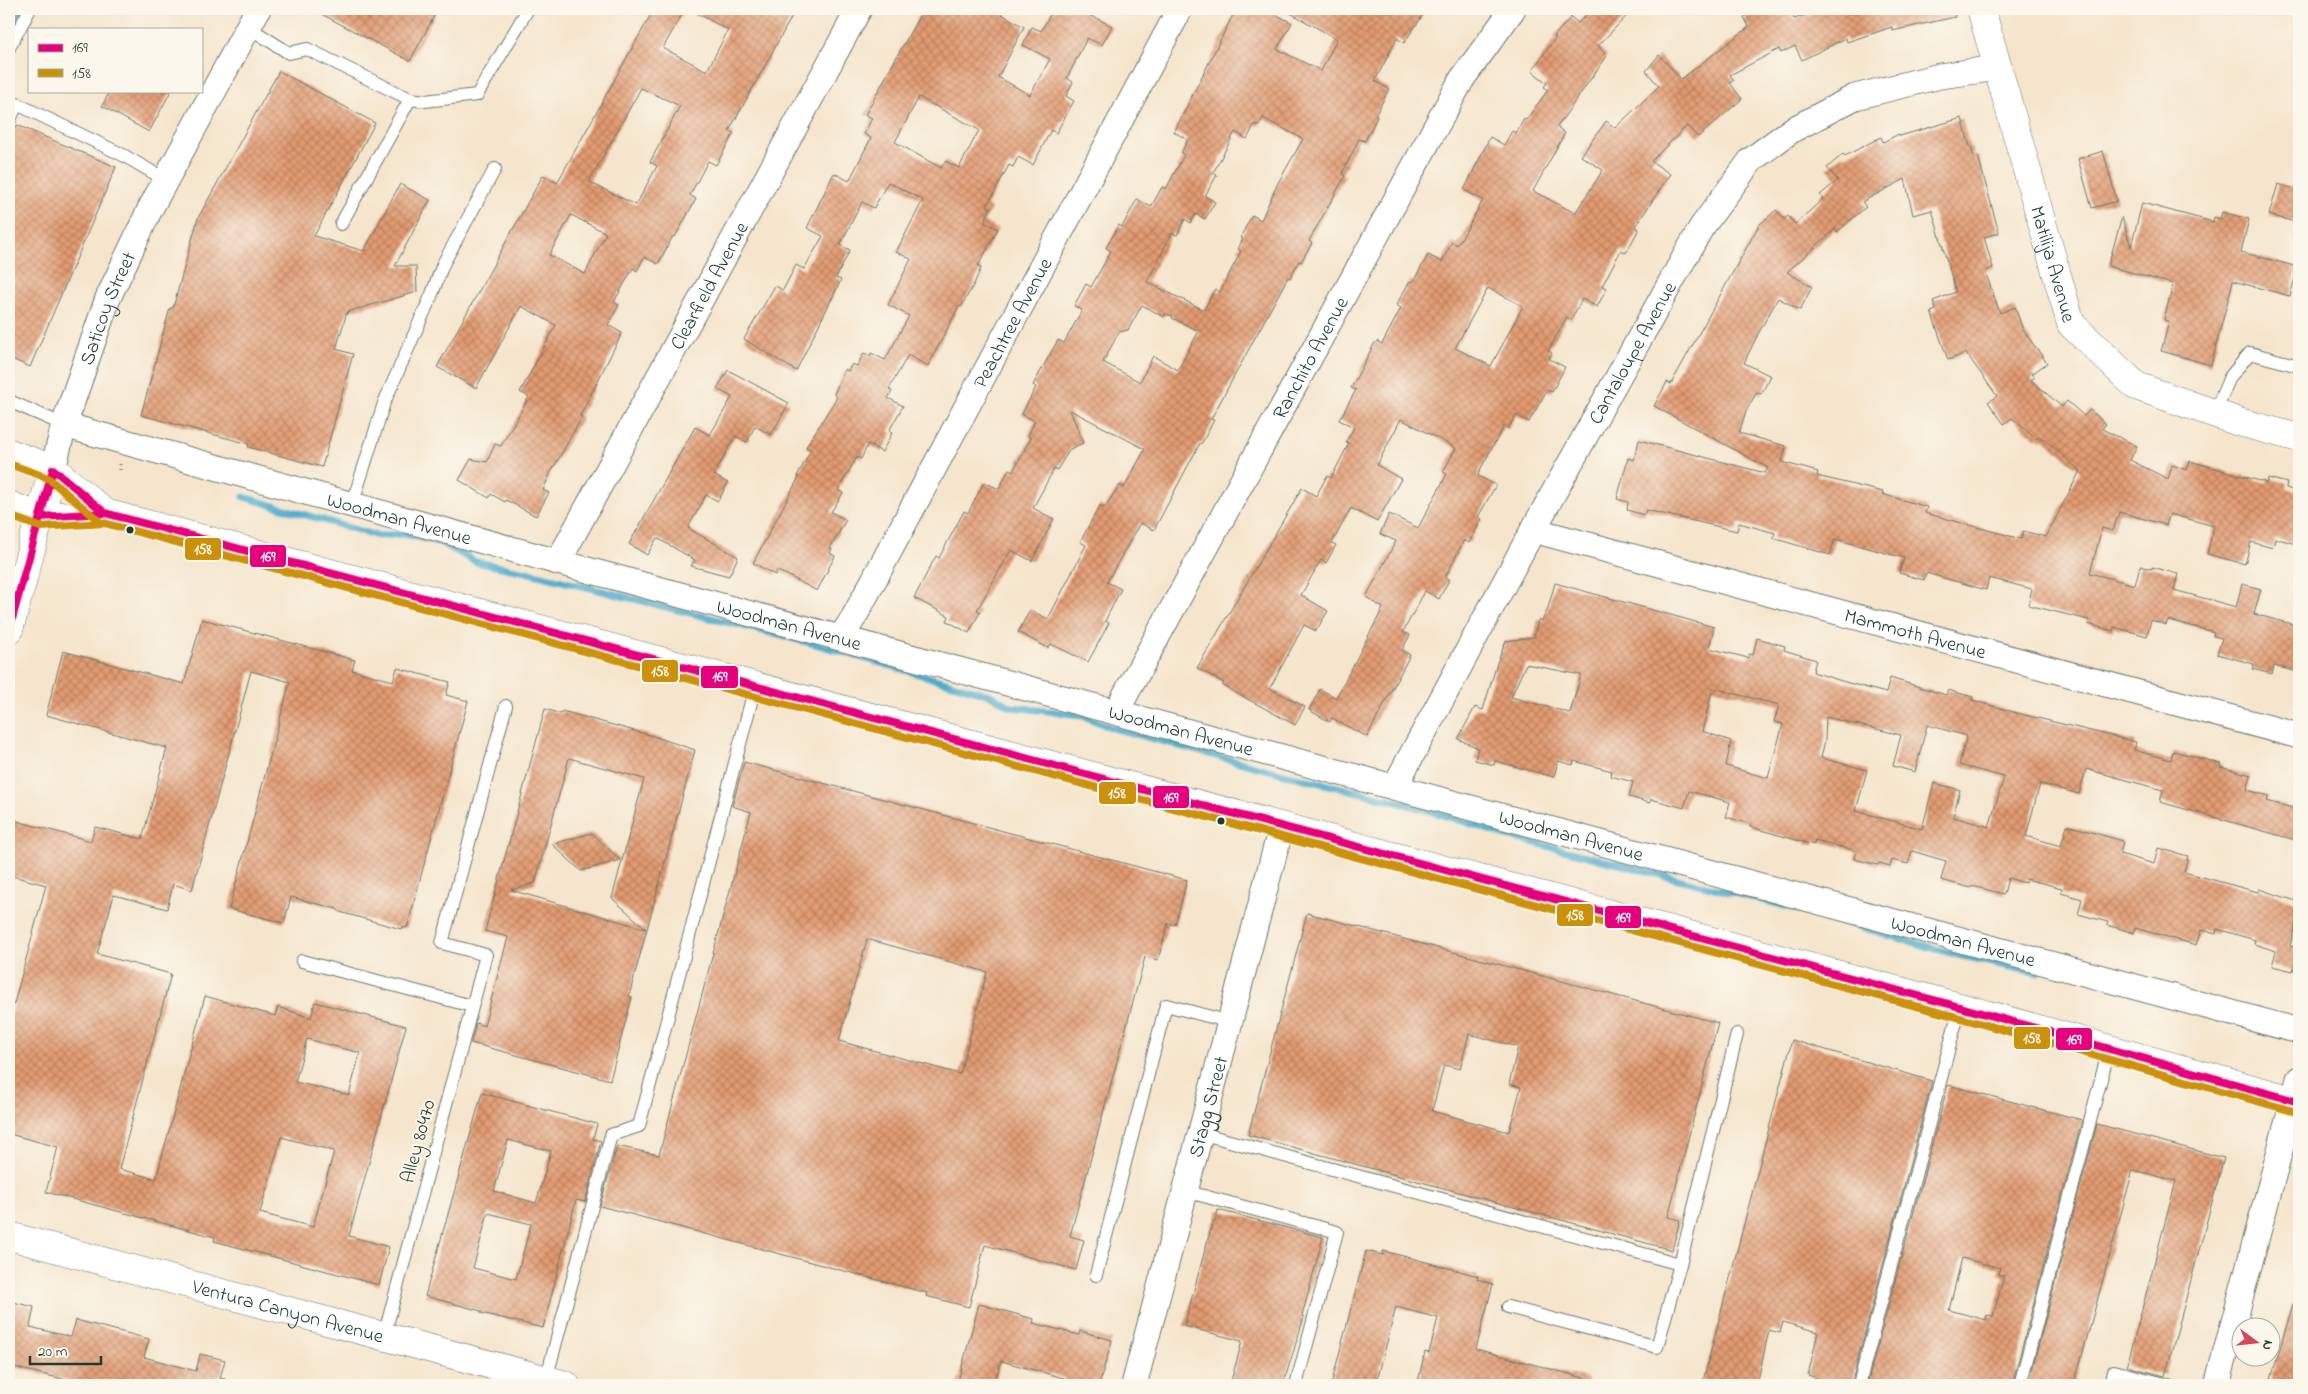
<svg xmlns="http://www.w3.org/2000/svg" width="2308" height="1394" font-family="'Indie Flower',sans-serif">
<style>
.water{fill:#4eaccd;stroke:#367480}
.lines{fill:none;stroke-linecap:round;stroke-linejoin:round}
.stream{stroke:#4eaccd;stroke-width:7}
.building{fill:url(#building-cross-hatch);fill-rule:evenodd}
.lane-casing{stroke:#6a7869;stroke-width:14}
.street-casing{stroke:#6a7869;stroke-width:27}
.secondary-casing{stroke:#6a7869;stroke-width:29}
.primary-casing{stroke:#6a7869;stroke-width:29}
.path{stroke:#6a7869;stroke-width:3;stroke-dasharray:1 4;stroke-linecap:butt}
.lane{stroke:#fff;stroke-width:12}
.street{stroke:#fff;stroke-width:25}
.secondary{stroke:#fff;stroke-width:28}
.primary{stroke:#fff;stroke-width:28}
.bus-1-casing{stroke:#fbf7ec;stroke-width:11}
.bus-2-casing{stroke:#fbf7ec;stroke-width:11}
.bus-1{stroke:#e5007d;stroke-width:8}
.bus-2{stroke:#cc910a;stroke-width:8}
.bus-dot{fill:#1f3d34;stroke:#fbf7ec;stroke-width:2}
.labels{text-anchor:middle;stroke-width:4;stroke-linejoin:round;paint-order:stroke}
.street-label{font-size:20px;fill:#1f3d34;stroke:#fbf7ec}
.line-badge{stroke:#fbf7ec;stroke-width:2}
.badge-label{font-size:14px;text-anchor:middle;font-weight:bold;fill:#fff}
</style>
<defs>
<pattern id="building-cross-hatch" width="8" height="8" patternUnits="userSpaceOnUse" patternTransform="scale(1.25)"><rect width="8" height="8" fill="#e39b72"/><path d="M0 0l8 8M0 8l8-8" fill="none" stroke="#b7805e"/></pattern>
</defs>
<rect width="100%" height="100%" fill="#fbf7ec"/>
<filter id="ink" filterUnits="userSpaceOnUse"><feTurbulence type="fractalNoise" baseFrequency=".02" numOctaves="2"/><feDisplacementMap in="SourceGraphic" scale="10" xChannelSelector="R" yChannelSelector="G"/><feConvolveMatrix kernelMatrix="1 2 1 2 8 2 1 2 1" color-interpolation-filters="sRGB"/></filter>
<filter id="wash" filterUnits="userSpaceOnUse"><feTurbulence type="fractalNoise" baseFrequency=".0096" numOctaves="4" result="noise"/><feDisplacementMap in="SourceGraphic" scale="20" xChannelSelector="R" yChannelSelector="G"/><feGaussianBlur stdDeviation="1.12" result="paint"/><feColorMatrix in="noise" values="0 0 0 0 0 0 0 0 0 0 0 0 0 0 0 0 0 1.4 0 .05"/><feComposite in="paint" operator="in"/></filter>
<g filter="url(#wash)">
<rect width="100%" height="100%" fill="#f5e5cc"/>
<polygon class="water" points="9,9 25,9 9,40"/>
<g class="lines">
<path class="stream" d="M244 497 378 536 404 534 439 542 476 562 526 572 815 644 990 695 1012 707 1081 715 1110 727C1180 746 1250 766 1320 783 1382 797 1444 813 1503 835L1801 910 1957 955 2038 973"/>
</g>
<g id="blocks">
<g class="building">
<polygon points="312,9 438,9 410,61"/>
<path d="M654 9H685L663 48 707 71 728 30 689 9H796L729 131 734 133 716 165 708 161 690 195 696 199 675 237 673 236 658 264 644 257 637 271 633 268 614 302 619 305 608 325 622 333 580 416 582 417 550 474 543 490 549 493 536 516 506 500 505 502 491 494 489 498 459 480 471 459 487 462 495 444 501 446 529 397 520 392 556 325 521 306 476 388 437 367 543 175 557 183ZM641 88 680 106 650 162 657 166 636 205 589 182ZM571 215 606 233 585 274 549 255Z"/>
<path d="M923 9H993L1024 27 998 77 1030 95 1050 59 1023 45 1032 27 1041 31 1053 9H1077L1112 26 1102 45 1087 38 1067 78 1073 82 1066 96 1074 101 1056 133 1051 130 1033 165 1018 157 1013 167 1009 165 987 206 991 208 984 222 998 229 978 266 981 268 974 284 961 307 959 306 928 366 908 355 889 389 892 391 888 398 903 406 889 431 892 433 882 452 868 444 861 459 857 457 838 490 843 493 831 512 846 520 830 548 832 549 830 553 835 556 817 591 787 575 777 571 775 575 753 563 799 477 797 476 811 450 806 447 837 397 834 394 845 369 848 371 852 364 857 366 864 353 870 356 871 353 885 360 909 316 888 305 911 259 896 252 923 200 888 182 874 208 862 202 840 245 850 250 836 278 841 280 796 371 744 339 775 286 783 290 796 265 804 269 823 236 807 228 834 173 849 181 871 138 864 134 872 118 865 115ZM919 97 979 130 959 168 945 161 941 168 895 142Z"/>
<path d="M1236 9H1266L1292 23 1277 49 1321 71 1337 39 1283 9H1427L1404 43 1397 38 1375 81 1389 89 1375 116 1377 117 1365 141 1359 139 1342 174 1345 176 1309 241 1312 243 1301 262 1299 261 1290 278 1288 277 1211 419 1214 420 1202 443H1200L1154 530 1140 523 1107 582 1121 589 1105 621 1109 623 1088 662 1051 644 1048 648 1018 632 1030 610 1048 619 1086 545 1080 542 1100 505 1104 508 1120 485 1124 488 1145 449 1070 410 1083 443 1070 449 1057 470 1054 469 1033 508 1054 519 1032 561 1011 550 977 610 980 612 969 633 947 621 949 616 914 598 936 556 939 558 964 511 968 513 984 482 999 489 1009 469 1013 471 1031 438 1028 436 1035 421 1022 414 1036 387 1033 385 1058 340 1064 343 1082 310 1074 306 1086 284 1091 287 1111 251 1106 248 1119 225 1122 227 1137 199 1151 207 1162 187 1166 189 1184 155 1181 153 1188 140 1174 132ZM1263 118 1303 139 1278 183 1261 220 1252 215 1240 238 1243 239 1238 249 1241 251 1220 292 1215 289 1204 310 1147 282 1172 233 1177 235 1185 219 1191 223 1196 214 1205 219 1215 202 1205 196 1217 175 1213 173 1235 132 1247 139 1255 124 1259 126ZM1142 305 1164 317 1165 314 1173 316 1172 318 1199 331 1178 370 1153 356 1140 382 1103 362 1119 332 1128 330Z"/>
<path d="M1592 9H1633L1598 46 1607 56 1557 127 1565 133 1533 191 1575 213 1603 170 1581 156 1606 121 1615 128 1659 86 1646 71 1659 55 1681 79 1749 27 1744 17 1759 9H1789L1794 19 1824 9H1954L1955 17 1892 31V27L1847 42 1846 38 1802 60 1795 46 1781 53 1779 49 1730 75 1734 80 1730 83 1742 99 1698 137 1687 126 1651 161 1670 174 1635 227 1639 229 1626 253 1621 250 1602 286 1607 288 1597 307 1582 299 1571 320 1567 317 1548 351 1552 353 1549 359 1565 367 1552 392 1547 390 1529 422 1516 415 1508 429 1504 426 1480 470 1478 476 1496 485 1478 517 1482 519 1469 543 1464 540 1445 578 1449 580 1439 599 1425 591 1403 632 1410 635 1402 650 1410 655 1367 737 1332 718 1330 722 1309 710 1320 689 1336 698 1383 608 1366 597 1396 541 1380 534 1389 514 1418 528 1447 474 1443 472 1456 448 1401 419 1377 465 1401 479 1377 522 1351 508 1332 543 1336 545 1326 563 1321 560 1301 595 1328 611 1316 631 1304 625 1270 688 1305 707 1295 725 1222 685 1224 683 1197 668 1302 488 1316 496 1327 476 1331 478 1349 443 1346 442 1354 427 1339 420 1356 390 1351 388 1374 344 1377 341 1382 344 1401 308 1396 305 1410 281 1413 282 1428 255 1442 262 1452 242 1457 245 1463 236 1483 200 1464 190 1490 137 1504 145 1512 131 1516 133 1524 119 1526 120 1548 90 1544 87 1547 83 1532 71 1556 37 1554 36 1571 17 1578 23ZM1488 288 1523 306 1491 366 1455 348Z"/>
<polygon points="279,71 375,123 314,236 364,251 400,184 430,200 395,266 416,266 417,292 347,312 336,349 353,354 322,467 248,447 249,444 141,415 170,308 173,308 198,218"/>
<polygon points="110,91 171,91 149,132 102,106"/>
<path d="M1962 118 1970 147H1971L1974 157 1978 156 1999 233 1984 237 1993 268 1985 271 2000 313 2015 307 2023 330 2047 363 2032 374 2035 377 2031 380 2062 407 2067 401 2084 416 2090 410 2106 424 2102 429 2137 446 2130 460 2168 479 2172 465 2187 470 2190 461 2267 483 2268 478 2287 483 2286 488 2299 492V545L2275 538 2273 548 2251 542 2245 564 2207 554 2214 526 2170 514 2166 525 2119 512 2113 531 2102 528 2090 573 2135 585 2140 566 2152 569V567L2178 574 2174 590 2236 607 2242 584 2261 589 2254 614 2299 626V672L2274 666 2272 674 2252 669 2254 664 2217 654 2222 638 2213 636 2214 632 2168 620 2166 625 2151 620 2147 636 2114 627 2113 631 2088 624 2089 620 2028 605 2032 589 1989 578 1986 590 1926 573 1924 580 1899 573 1904 558 1835 539 1830 555 1773 538 1775 533 1739 523 1737 531 1646 510 1644 515 1627 510 1628 502 1617 499 1628 458 1634 460 1639 440 1765 473 1768 468 1654 406 1667 382 1671 384 1759 225 1776 210 1784 219 1788 216 1795 224 1823 199 1820 195 1838 180 1827 168 1843 154 1845 156 1881 137 1883 142 1899 134 1900 136ZM1905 179 1913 215 1932 210 1956 292 1933 301 1936 310 1931 312 1948 360 1966 353 1997 396 1988 402 2004 424 2012 418 2036 439 2038 437 2042 440 2043 438 2080 471 2046 537 2023 531 2021 539 1925 513 1927 507 1882 494 1883 492 1817 476 1818 472 1782 462 1786 446 1739 433 1746 411 1757 392 1761 394 1771 376 1744 363 1758 334 1778 298 1800 310 1812 287 1787 272 1835 229 1837 232 1866 207 1862 202Z"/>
<polygon points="17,125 116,167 30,367 9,358 9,136"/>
<polygon points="2103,151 2117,201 2092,208 2078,159"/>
<polygon points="2278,184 2299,190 2299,223 2269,215"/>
<polygon points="2142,203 2213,222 2214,217 2220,219 2222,212 2249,219 2241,252 2298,267 2290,296 2233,281 2211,365 2161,351 2169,322 2164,320 2173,284 2108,266 2122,217 2131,247"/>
<polygon points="728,370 789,403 771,435 755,426 747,442 735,436 714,475 728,483 718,501 706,495 688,528 738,557 729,576 691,566 695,560 657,538 647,555 629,544 695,427 710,435 732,397 717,389"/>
<path d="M1555 583 1714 627 1709 648 1748 658 1749 654 1753 655 1757 638 1785 646 1784 650 1816 660 1813 672 1845 682 1886 693 1890 678 1946 695 1948 690 1973 697 1972 700 2017 713 2136 742 2134 750 2171 760 2173 751 2222 764 2221 767 2251 775 2247 790 2269 796 2267 801 2299 810V841L2160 802 2163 790 2086 769 2079 794 2040 784 2026 836 2061 846 2067 825 2123 841 2120 854 2154 864 2158 848 2188 856 2184 872 2258 892 2259 889 2299 902V911L2290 946 2299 948 2293 971 2272 966 2276 951 2254 944 2255 940 2217 929 2216 934 2201 930 2196 945 2135 928 2134 933 2107 925 2108 922 2078 914 2082 899 2061 893 2062 888 2026 879 2025 883 2008 878 2004 894 1972 886 1971 888 1941 880 1946 861 1912 851 1908 864 1892 860 1890 866 1879 863 1878 865 1854 859 1856 851 1815 840 1814 845 1750 827 1751 824 1726 817 1730 802 1689 791 1684 808 1651 799 1650 803 1629 797 1633 782 1611 776 1612 771 1574 761 1573 765 1558 761 1554 777 1495 761 1494 765 1475 760 1478 748 1458 739 1475 707 1483 710 1497 663 1506 641 1534 637 1538 620 1542 621 1547 611ZM1526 664 1581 675 1570 713 1511 697ZM1713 688 1779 705 1774 722 1783 724 1768 778 1726 766 1731 741 1702 731ZM1826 717 1901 735 1893 766 1915 772 1927 725 1967 736 1959 765 2004 777 1989 827 1953 817 1960 790 1934 783 1922 829 1856 811 1867 770 1821 758 1825 740Z"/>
<path d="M202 619 355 660 352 670 393 681 397 668 450 682 446 695 468 701 407 928 402 927 401 929 340 912 337 909 291 897 284 923 229 909 290 682 251 671 192 890 173 884 167 909 114 895 97 954 171 974 119 1169 156 1179 205 996 275 1016 278 1007 311 1018 315 1002 406 1026 349 1236 389 1247 379 1285 214 1241 215 1237 46 1192 58 1147 9 1134V1022L46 885 9 875V819L91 841 95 827 142 839 167 748 46 715 63 651 184 684ZM307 1039 360 1053 349 1095 295 1082ZM281 1137 334 1151 313 1227 260 1213Z"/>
<path d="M545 709 561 714 562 711 653 736 695 750 629 996 632 997 610 1080 471 1043 476 1023 484 1026 508 937 485 931ZM569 758 644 779 612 898 646 929 511 890 535 883Z"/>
<path d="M744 762 1187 880 1175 925 1168 923 1158 960 1145 957 1070 1236 1084 1240 1076 1270 985 1245 969 1307 926 1296 927 1293 600 1206 617 1146 659 1155 751 812 732 806ZM867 939 987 972 960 1074 839 1041Z"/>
<polygon points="592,833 620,860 581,871 552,844"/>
<path d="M1307 913 1718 1023 1668 1217 1680 1220 1672 1250 1248 1135ZM1469 1034 1518 1047 1509 1084 1521 1087 1509 1132 1432 1111 1444 1065 1460 1069Z"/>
<polygon points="1792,1040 1932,1081 1851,1385 1828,1385 1829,1382 1808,1375 1818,1332 1783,1322 1780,1333 1769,1330 1757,1385 1702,1385"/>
<path d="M1948 1085 2082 1120 2012 1385H1867ZM1962 1258 2000 1268 1998 1274 2004 1276 1993 1316 1987 1315 1986 1320 1949 1310Z"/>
<path d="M482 1093 597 1124 593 1139 601 1141 585 1202 576 1200 543 1328 481 1313V1311L425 1296ZM508 1140 551 1151 536 1203 494 1191ZM488 1213 531 1224 516 1279 473 1268Z"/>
<polygon points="2097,1124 2224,1158 2165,1376 2127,1366 2176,1181 2133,1170 2074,1385 2028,1385"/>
<polygon points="1218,1210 1323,1237 1302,1316 1304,1317 1283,1385 1230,1385 1242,1341 1184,1326 1213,1221 1215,1222"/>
<polygon points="1366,1251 1383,1255 1383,1251 1415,1259 1478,1276 1477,1279 1493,1284 1476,1349 1588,1379 1588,1385 1417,1385 1425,1352 1429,1353 1438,1318 1396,1307 1376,1385 1331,1385"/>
<polygon points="9,1301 34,1307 30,1327 71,1337 76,1320 149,1339 144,1357 196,1371 200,1354 225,1360 220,1378 225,1379 224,1385 87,1385 9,1366"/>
<polygon points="979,1304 1034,1319 1033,1323 1079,1335 1080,1331 1112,1340 1099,1385 1062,1385 1064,1378 1001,1361 994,1385 957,1385"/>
<polygon points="2293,1304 2299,1305 2299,1385 2281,1385 2270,1382"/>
</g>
</g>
</g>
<g filter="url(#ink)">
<use href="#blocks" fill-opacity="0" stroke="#6a7869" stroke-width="1"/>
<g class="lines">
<defs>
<g id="lane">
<polyline points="248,27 289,53 307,49 410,99 425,101 477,95 528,9"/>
<polyline points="9,48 30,9"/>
<polyline points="9,122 17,104 123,155 166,180"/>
<polyline points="341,224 410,99"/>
<polyline points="9,401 64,425"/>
<polyline points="2214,414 2230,377 2250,353 2299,366"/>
<polyline points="352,505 384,403 432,294 443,264 495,169"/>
<polyline points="302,961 472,1006"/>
<polyline points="1200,1133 1680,1264 1657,1347 1508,1307"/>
<polyline points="1185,1191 1337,1232 1296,1385"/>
<polyline points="1680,1264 1737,1034"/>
<polyline points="1096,1275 1166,1005 1230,1022"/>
<polyline points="384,1336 486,955 442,943 506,706"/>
<polyline points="546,1380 611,1135 639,1126 755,687"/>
<polyline points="1859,1385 1960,1007"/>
<polyline points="2020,1385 2109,1049"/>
<polyline points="2111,1385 2114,1371 2169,1385"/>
</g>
<g id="street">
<path id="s1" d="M64 425 558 562 2299 1031"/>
<path id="s2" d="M53 469 64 425 108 298 150 209 258 9"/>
<path id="s3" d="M1533 530 2299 736"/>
<path id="s4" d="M558 562 859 9"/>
<path id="s5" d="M841 637 854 617 1180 9"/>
<path id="s6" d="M1116 712 1462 79 1513 9"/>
<path id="s7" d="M1395 786 1533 530 1701 228 1751 160 1792 130 1855 97 1940 76 1997 68"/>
<path id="s8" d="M1134 1385 1281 828"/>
<polyline points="2217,1385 2299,1079"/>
</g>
<g id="secondary">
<path id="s9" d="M1981 9 2071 324 2136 386 2239 422 2299 438"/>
<polyline points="9,630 53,469"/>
<path id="s10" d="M9 1236 566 1385"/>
</g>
<g id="primary">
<polyline points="9,453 53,469 105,513"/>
<polyline points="9,505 40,517 105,513 1960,1007 2299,1102"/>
</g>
</defs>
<use href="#lane" class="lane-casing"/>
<use href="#street" class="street-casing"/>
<use href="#secondary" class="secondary-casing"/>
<use href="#primary" class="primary-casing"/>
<polyline class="path" points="120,464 120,474"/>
<use href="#lane" class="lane"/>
<use href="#street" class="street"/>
<use href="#secondary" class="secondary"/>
<use href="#primary" class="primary"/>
<defs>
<g id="bus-1">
<polyline points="40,517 105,513 1960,1007 2299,1102"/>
<polyline points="9,630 53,469 105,513"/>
</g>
<g id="bus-2">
<polyline points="9,464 48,478 99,521"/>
<polyline points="9,516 40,527 104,523 1957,1017 2296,1112"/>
</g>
</defs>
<use href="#bus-1" class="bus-1-casing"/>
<use href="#bus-2" class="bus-2-casing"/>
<use href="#bus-1" class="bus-1"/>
<use href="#bus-2" class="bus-2"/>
</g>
</g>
<g class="bus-dot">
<circle cx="130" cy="530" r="4.5"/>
<circle cx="1221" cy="821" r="4.5"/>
</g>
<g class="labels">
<g class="street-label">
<text dy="7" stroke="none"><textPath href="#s9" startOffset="265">Matilija Avenue</textPath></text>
<text dy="7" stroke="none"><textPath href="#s4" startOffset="315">Clearfield Avenue</textPath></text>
<text dy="7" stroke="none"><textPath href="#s2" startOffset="170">Saticoy Street</textPath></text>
<text dy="7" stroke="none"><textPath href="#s5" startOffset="358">Peachtree Avenue</textPath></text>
<text dy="7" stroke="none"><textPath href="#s7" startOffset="494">Cantaloupe Avenue</textPath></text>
<text dy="7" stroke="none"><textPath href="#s6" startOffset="404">Ranchito Avenue</textPath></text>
<text dy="7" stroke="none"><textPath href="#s1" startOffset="348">Woodman Avenue</textPath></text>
<text dy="7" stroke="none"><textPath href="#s1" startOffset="752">Woodman Avenue</textPath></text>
<text dy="7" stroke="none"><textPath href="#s3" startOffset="396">Mammoth Avenue</textPath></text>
<text dy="7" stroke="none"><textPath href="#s1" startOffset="1158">Woodman Avenue</textPath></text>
<text dy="7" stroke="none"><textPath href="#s1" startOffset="1562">Woodman Avenue</textPath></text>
<text dy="7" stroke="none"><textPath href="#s1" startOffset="1968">Woodman Avenue</textPath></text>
<text dy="7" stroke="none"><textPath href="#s8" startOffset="288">Stagg Street</textPath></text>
<text transform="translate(417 1141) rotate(-75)" y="7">Alley 80470</text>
<text dy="7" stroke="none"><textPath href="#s10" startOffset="289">Ventura Canyon Avenue</textPath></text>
</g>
</g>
<g class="line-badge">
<rect x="184" y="537" width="38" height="24" rx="5" fill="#cc910a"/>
<rect x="249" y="544" width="38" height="24" rx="5" fill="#e5007d"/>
<rect x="641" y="659" width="38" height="24" rx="5" fill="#cc910a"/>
<rect x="700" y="665" width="39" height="24" rx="5" fill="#e5007d"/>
<rect x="1098" y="781" width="39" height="24" rx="5" fill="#cc910a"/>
<rect x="1152" y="785" width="38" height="24" rx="5" fill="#e5007d"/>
<rect x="1556" y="903" width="38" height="24" rx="5" fill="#cc910a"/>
<rect x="1604" y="905" width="38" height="24" rx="5" fill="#e5007d"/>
<rect x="2013" y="1026" width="38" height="24" rx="5" fill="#cc910a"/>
<rect x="2055" y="1027" width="38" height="24" rx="5" fill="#e5007d"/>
</g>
<g class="badge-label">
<text x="203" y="554">158</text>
<text x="268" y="561">169</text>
<text x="660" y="676">158</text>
<text x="720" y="681">169</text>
<text x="1117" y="798">158</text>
<text x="1171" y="802">169</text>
<text x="1575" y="920">158</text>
<text x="1623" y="922">169</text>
<text x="2032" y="1043">158</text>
<text x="2074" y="1044">169</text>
</g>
<rect width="2308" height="1394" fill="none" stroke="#fbf7ec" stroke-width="30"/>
<rect x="28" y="28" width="175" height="65" fill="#fbf7ec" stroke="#a3ada2"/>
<rect x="38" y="44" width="25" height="8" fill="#e5007d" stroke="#a3ada2"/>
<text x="72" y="52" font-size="15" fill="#1f3d34">169</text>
<rect x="38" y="69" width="25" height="8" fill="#cc910a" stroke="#a3ada2"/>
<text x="72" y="78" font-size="15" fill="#1f3d34">158</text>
<g transform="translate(2256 1342) rotate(105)"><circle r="24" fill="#fbf7ec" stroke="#a3ada2"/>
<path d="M0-4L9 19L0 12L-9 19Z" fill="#d1495b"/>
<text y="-8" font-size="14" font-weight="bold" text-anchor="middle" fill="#1f3d34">N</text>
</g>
<path d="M30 1356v8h71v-8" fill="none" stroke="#1f3d34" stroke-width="2.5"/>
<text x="38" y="1356" font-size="15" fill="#1f3d34" stroke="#fbf7ec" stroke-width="4" paint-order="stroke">20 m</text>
</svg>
